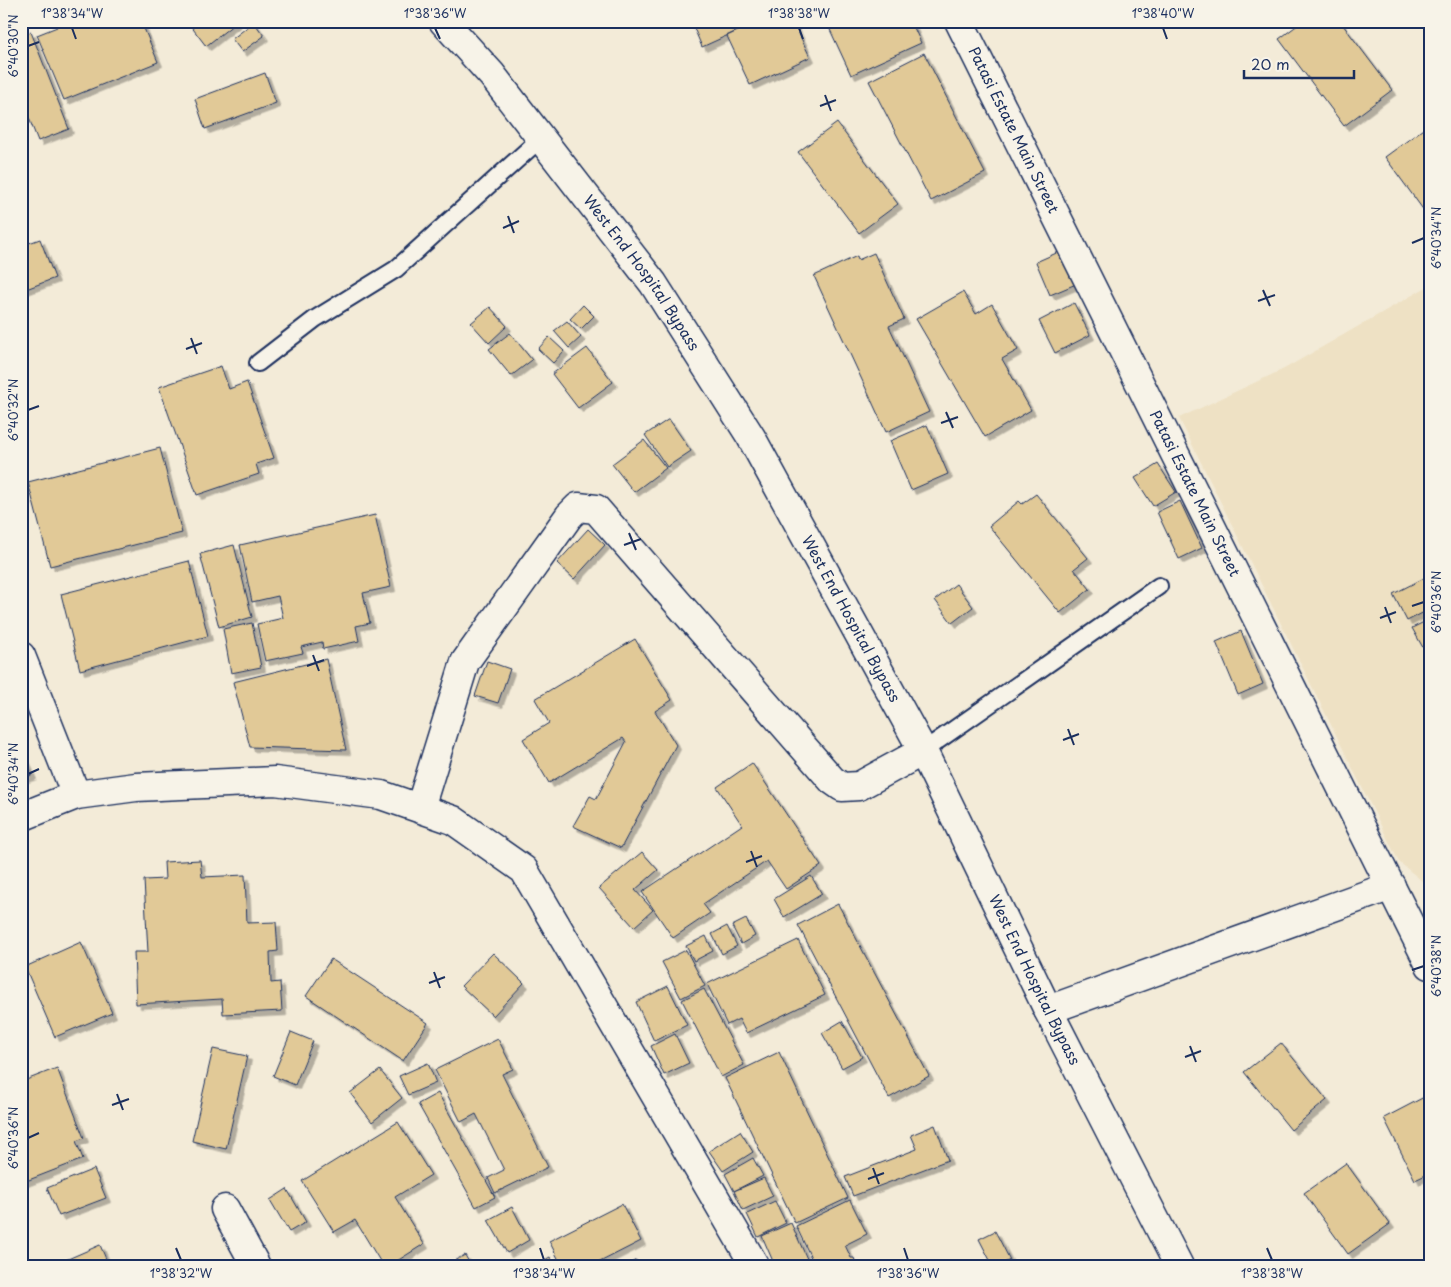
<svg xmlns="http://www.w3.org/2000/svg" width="1451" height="1287" font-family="'Playpen Sans',sans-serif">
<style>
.built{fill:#eee1c4}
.building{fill:#e1c997;stroke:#1b2f5e;filter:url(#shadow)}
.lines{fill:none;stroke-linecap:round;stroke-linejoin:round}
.lane-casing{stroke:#1b2f5e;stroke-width:20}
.street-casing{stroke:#1b2f5e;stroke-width:31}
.highway-casing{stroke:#1b2f5e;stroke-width:31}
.lane{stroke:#f7f3e8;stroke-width:16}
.street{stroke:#f7f3e8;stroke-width:28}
.highway{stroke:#f7f3e8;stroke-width:28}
.ticks{fill:none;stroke:#1b2f5e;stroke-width:2}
.labels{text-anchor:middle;stroke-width:4;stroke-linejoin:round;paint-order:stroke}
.street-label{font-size:15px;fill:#1b2f5e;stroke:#f7f3e8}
.neatline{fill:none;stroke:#1b2f5e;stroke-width:2}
.ticks-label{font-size:12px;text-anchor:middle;fill:#1b2f5e}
</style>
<defs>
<filter id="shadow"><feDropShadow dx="4.5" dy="4.5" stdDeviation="0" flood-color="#0004"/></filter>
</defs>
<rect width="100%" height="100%" fill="#f3ebd8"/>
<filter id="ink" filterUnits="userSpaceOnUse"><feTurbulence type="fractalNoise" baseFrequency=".02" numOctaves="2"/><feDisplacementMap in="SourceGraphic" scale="10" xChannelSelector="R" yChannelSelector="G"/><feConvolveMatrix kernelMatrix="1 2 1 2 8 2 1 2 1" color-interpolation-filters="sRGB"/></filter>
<g filter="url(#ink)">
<polygon class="built" points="1430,285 1430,885 1427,885 1399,862 1179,418 1284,369"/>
<g class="building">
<polygon points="55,21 141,21 158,62 64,100 37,35 57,27"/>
<polygon points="187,21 238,21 206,46"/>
<polygon points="691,21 759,21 702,47"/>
<polygon points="759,21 793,21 810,57 750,85 727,36"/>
<polygon points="826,21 911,21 921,43 851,75"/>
<polygon points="1303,21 1340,21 1392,90 1344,126 1279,39"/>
<polygon points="254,22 264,36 242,52 232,39"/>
<polygon points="31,32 69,129 38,141 21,98 21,36"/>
<polygon points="924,53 985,173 931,201 869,81"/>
<polygon points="265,73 276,103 205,129 195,99"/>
<polygon points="837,123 898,204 859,233 798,152"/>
<polygon points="1430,124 1430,219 1385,157"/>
<polygon points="40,239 55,278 21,291 21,246"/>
<polygon points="1061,251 1076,284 1050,295 1036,262"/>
<polygon points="874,253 904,319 889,326 929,412 886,432 814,276 857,256 858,260"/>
<polygon points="963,292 976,314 992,304 1018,350 1002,359 1031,410 985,437 916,319"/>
<polygon points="1074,303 1090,335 1055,353 1039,321"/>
<polygon points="583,305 594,316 581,329 570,319"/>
<polygon points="490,307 507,326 489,343 471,323"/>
<polygon points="567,321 581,337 569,348 554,331"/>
<polygon points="510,333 532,360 511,376 489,349"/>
<polygon points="549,337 564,351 553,363 538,349"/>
<polygon points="587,348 613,382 578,408 552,374"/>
<polygon points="221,366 229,389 247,382 274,458 256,464 259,474 197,495 159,387"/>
<polygon points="669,419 691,451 667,467 645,435"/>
<polygon points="927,425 948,474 911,490 890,441"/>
<polygon points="644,440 666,468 634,492 612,464"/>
<polygon points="160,448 182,533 50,566 28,482"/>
<polygon points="1158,464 1176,492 1153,506 1135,478"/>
<polygon points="1036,494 1088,558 1074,569 1090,589 1060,613 989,526 1019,501 1022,504"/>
<polygon points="1180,501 1202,548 1179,559 1157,512"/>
<polygon points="375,515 391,587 363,593 370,623 356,626 359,641 323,649 322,642 301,647 303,653 265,661 257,624 283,618 278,596 252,602 240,545"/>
<polygon points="588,529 605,545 574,579 557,563"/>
<polygon points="234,545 252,617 219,627 200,554"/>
<polygon points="189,561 208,636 80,670 61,594"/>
<polygon points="1430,575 1430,609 1407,621 1393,594"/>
<polygon points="956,584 973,607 952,623 935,600"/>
<polygon points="1430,619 1430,651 1426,653 1412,628"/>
<polygon points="252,623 261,667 231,673 223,629"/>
<polygon points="1241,631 1263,684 1238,695 1216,642"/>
<polygon points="635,639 672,700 655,711 676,745 621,848 573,826 590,796 596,799 626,742 623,738 549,783 523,739 549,723 535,699"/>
<polygon points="326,659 346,750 250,747 233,682"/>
<polygon points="487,661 510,669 498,703 475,696"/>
<polygon points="21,747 32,775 21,779"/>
<polygon points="752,763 821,866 786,889 767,861 703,904 710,913 673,938 642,892 742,825 717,787"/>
<polygon points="642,852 658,870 635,890 653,910 634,927 599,888"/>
<polygon points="200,860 202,877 245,875 247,923 276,922 278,951 270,952 271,983 280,982 282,1011 223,1014 222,999 136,1004 134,952 148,952 144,880 165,879 164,862"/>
<polygon points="811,876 822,894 784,917 774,899"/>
<polygon points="838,904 929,1076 889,1098 798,925"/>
<polygon points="746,919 755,936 741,944 732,926"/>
<polygon points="727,926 737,946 722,954 712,934"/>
<polygon points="706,936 713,951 694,961 686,946"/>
<polygon points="798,940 825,995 746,1033 739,1019 727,1025 707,984"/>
<polygon points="81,942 112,1013 55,1037 25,967"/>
<polygon points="686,950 705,986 681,998 662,962"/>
<polygon points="493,953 524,983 493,1016 461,986"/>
<polygon points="331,959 428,1023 403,1061 306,996"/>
<polygon points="668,986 687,1025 654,1041 636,1002"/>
<polygon points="704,989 744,1065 721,1077 682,1000"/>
<polygon points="842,1021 862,1057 842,1068 822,1033"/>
<polygon points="291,1032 313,1041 295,1085 273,1076"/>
<polygon points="675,1034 689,1063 664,1075 651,1046"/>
<polygon points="498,1039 513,1069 502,1074 548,1167 495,1193 488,1178 504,1170 476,1114 461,1122 435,1070"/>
<polygon points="1281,1043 1327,1100 1291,1130 1244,1072"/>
<polygon points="213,1049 247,1056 226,1149 192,1141"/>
<polygon points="779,1052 848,1198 795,1223 725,1078"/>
<polygon points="428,1063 436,1083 408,1095 399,1076"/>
<polygon points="57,1068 84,1138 76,1141 83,1159 21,1183 21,1082"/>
<polygon points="380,1070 402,1098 372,1122 350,1093"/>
<polygon points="438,1093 495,1197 476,1207 418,1104"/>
<polygon points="1430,1094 1430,1173 1415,1180 1384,1118"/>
<polygon points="398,1122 431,1175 395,1197 424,1244 389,1266 383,1266 355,1220 334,1232 302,1181"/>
<polygon points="935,1125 948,1160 853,1196 845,1177 917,1149 911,1135"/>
<polygon points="740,1131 753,1152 723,1171 709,1151"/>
<polygon points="753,1158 763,1176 734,1191 725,1174"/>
<polygon points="1346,1163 1390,1224 1348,1254 1304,1193"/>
<polygon points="94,1169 106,1198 59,1216 47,1188"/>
<polygon points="764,1178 773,1196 743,1210 734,1191"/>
<polygon points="287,1189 306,1222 289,1232 270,1200"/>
<polygon points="850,1200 867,1234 845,1245 851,1258 854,1258 857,1266 815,1266 796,1226"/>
<polygon points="775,1201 786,1223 758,1237 747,1214"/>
<polygon points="622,1204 641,1241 592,1266 562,1266 549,1241"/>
<polygon points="512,1207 529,1240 507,1253 488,1220"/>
<polygon points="791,1223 808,1261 797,1266 775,1266 762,1236"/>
<polygon points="995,1231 1010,1260 998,1266 993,1266 979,1239"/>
<polygon points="100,1245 109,1266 52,1266"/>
<polygon points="465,1255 471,1266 444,1266"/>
<polygon points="550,1257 555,1266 534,1266"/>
<polygon points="636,1260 639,1266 626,1266"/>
</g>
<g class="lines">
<defs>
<g id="lane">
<polyline points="258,363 315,319 396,269 541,138"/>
<polyline points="923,751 1159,586"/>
</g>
<g id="street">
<path id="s1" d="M959 21 1430 965"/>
<polyline points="21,656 76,795"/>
<polyline points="420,808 465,662 569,516 578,507 596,509 832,780 842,787 859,786 923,751"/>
<polyline points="21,817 76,795 136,787 275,781 381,795 453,820 524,870 755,1266"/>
<polyline points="1048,1010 1391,886"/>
<polyline points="225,1209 256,1266"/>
</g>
<g id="highway">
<path id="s2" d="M443 21 492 75 653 283 751 437 923 751 1048 1010 1179 1266"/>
</g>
</defs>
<use href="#lane" class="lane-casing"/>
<use href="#street" class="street-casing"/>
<use href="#highway" class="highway-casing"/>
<use href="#lane" class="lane"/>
<use href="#street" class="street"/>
<use href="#highway" class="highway"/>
</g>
</g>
<path class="ticks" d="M72 28 76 39M435 28 440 39M799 28 803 39M1163 28 1167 39M28 46 39 42M825 95 831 111M820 106 836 100M508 216 514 233M503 228 519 221M1412 243 1424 238M1263 290 1270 306M1258 301 1275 295M191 338 197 354M186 349 202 343M28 410 39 406M946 412 953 428M941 423 958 417M629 533 636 550M624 545 641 539M1412 606 1424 602M1385 607 1391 623M1380 618 1396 612M313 655 319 671M307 666 324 660M1068 729 1074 745M1063 740 1079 734M28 774 39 769M751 851 757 867M746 862 762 856M1412 970 1424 966M434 972 440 988M429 983 445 977M1190 1046 1196 1062M1185 1057 1201 1051M117 1094 123 1110M112 1105 129 1099M28 1138 39 1133M873 1168 879 1184M868 1179 884 1173M176 1248 181 1260M540 1248 544 1260M904 1248 908 1260M1267 1248 1272 1260"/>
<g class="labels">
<g class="street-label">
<text dy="5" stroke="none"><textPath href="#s1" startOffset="122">Patasi Estate Main Street</textPath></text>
<text dy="5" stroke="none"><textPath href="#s2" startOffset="321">West End Hospital Bypass</textPath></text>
<text dy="5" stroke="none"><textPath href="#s1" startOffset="528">Patasi Estate Main Street</textPath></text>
<text dy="5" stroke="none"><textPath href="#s2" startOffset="726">West End Hospital Bypass</textPath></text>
<text dy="5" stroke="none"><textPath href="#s2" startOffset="1131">West End Hospital Bypass</textPath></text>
</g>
</g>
<rect width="1451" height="1287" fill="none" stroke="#f7f3e8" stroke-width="55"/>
<path d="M1244 70v8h110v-8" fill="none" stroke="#1b2f5e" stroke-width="2.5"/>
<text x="1251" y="70" font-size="15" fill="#1b2f5e" stroke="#f7f3e8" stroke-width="4" paint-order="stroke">20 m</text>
<rect x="28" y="28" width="1396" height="1232" class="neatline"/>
<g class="ticks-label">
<text x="72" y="18">1°38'34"W</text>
<text x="435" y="18">1°38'36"W</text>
<text x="799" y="18">1°38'38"W</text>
<text x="1163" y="18">1°38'40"W</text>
<text transform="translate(14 46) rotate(-90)" y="4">6°40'30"N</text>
<text transform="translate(1437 238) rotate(-90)" y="4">6°40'34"N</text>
<text transform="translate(14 410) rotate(-90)" y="4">6°40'32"N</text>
<text transform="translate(1437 602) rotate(-90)" y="4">6°40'36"N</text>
<text transform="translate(14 774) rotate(-90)" y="4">6°40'34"N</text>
<text transform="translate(1437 966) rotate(-90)" y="4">6°40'38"N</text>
<text transform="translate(14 1138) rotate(-90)" y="4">6°40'36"N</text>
<text x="181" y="1278">1°38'32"W</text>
<text x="544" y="1278">1°38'34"W</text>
<text x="908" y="1278">1°38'36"W</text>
<text x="1272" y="1278">1°38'38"W</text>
</g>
</svg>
